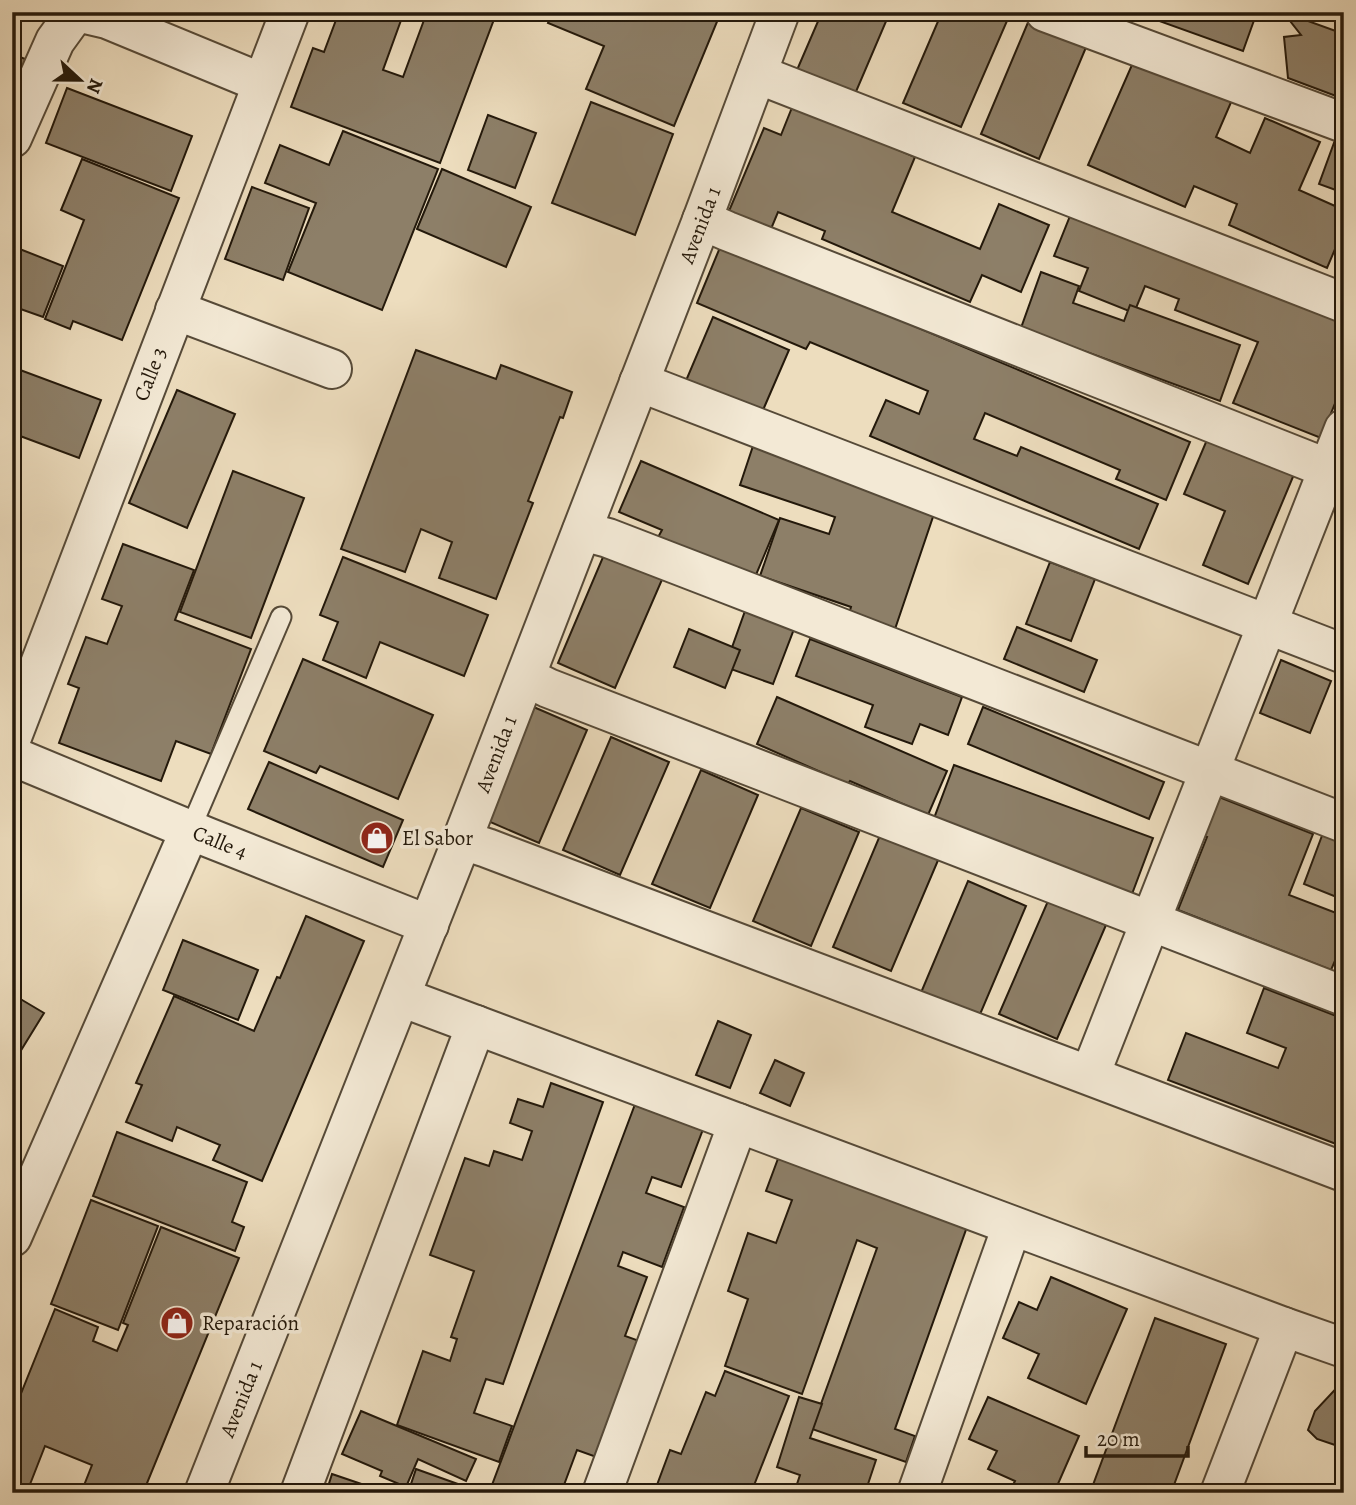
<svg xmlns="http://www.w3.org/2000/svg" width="1356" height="1505" font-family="Alegreya,serif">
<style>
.building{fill:#8d7f68;stroke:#24190b;stroke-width:2}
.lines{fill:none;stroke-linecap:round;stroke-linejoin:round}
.lane-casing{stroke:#564a38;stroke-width:23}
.street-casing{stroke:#564a38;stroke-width:42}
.lane{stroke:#f3e9d5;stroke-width:19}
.street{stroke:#f3e9d5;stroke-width:38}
.labels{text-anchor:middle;stroke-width:7;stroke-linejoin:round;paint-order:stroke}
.street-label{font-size:21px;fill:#24190b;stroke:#f3e9d5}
.poi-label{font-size:21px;fill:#24190b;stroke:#f3e9d5;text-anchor:start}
</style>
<rect width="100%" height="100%" fill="#edddbe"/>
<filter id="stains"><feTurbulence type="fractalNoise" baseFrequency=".00286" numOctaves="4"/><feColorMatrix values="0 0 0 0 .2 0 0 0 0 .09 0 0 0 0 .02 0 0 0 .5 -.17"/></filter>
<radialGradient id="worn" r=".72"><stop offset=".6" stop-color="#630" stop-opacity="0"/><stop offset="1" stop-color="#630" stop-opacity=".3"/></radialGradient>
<g class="building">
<polygon points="339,12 404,12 383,70 403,77 427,12 442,18 444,12 491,12 496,14 440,163 291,107 313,48 324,52"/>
<polygon points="553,12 721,12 674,126 586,89 604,46 548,23"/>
<polygon points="822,12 890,12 855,94 797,70"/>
<polygon points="942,12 1006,12 1010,14 961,127 903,103"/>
<polygon points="1150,12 1257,12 1243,51 1148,17"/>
<polygon points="1283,12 1315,12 1305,20 1344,34 1344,99 1288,78 1284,37 1301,35"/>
<polygon points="1029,20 1087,45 1039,159 981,134"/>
<polygon points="12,54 28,60 12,101"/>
<polygon points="1135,58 1232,100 1216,137 1250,153 1265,118 1320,142 1299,190 1344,210 1344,228 1327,268 1229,225 1237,204 1194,186 1185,207 1088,165"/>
<polygon points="67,88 192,136 171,191 46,143"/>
<polygon points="591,102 673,134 635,235 552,203"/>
<polygon points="793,105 915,157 892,212 980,249 999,204 1049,225 1021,292 982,275 970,302 822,239 825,231 778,212 771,229 729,211 764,128 781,135"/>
<polygon points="488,115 536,133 515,188 468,170"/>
<polygon points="343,131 438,169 382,310 288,272 316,203 265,183 280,145 329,165"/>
<polygon points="1335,140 1344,144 1344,193 1319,184"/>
<polygon points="82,159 179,198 122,340 73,321 70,329 45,319 84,220 61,210"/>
<polygon points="442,169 531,207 506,267 417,229"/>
<polygon points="252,187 309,208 283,280 225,259"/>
<polygon points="1072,211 1344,319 1344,381 1321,438 1233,403 1258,342 1175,310 1179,299 1145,286 1134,313 1079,291 1088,268 1054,256"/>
<polygon points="721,245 1190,442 1166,500 1116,479 1120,470 985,413 974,439 1017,456 1021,447 1158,504 1139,549 870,436 886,400 919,414 928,391 810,342 806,349 697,303"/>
<polygon points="12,246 63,266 43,317 12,306"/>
<polygon points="1041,272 1079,286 1073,303 1124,321 1130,305 1240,345 1220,401 1021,328"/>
<polygon points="713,317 789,350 760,417 685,383"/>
<polygon points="416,350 496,379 501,365 572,392 563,418 560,417 528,501 533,503 496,599 439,578 452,542 421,529 405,572 341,549"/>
<polygon points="12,367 101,400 79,458 12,433"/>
<polygon points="177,390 235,414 187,528 129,503"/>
<polygon points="1209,435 1295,472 1248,584 1203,565 1225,511 1184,494"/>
<polygon points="753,446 936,508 894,632 848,617 851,607 760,576 780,518 829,534 835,517 740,485"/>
<polygon points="641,461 779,520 753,582 656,541 662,530 619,512"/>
<polygon points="233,471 304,498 251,638 180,612"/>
<polygon points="123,544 194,570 175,620 251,649 211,754 176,741 161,781 59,743 79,688 68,684 86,637 107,644 122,606 102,599"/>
<polygon points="606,550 664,575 615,688 558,663"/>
<polygon points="343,557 488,615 464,676 380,642 366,678 323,660 338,622 320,615"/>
<polygon points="1050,562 1095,579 1071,641 1026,624"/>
<polygon points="745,611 794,629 773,684 725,667"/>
<polygon points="1017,627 1097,660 1084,692 1004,659"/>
<polygon points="689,629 740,650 725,688 674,667"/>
<polygon points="810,639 962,697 948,735 920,724 912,744 865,727 873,705 796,676"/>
<polygon points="303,659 433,715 398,799 320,766 316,773 264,751"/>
<polygon points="1281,660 1331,681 1310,733 1260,713"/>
<polygon points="777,697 947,771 928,815 850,781 848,784 757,744"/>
<polygon points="529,705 587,730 539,843 481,818"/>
<polygon points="983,707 1164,782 1149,819 968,744"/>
<polygon points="611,737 669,762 620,875 563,850"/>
<polygon points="269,762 403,820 383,867 248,809"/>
<polygon points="954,765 1153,838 1132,894 933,821"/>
<polygon points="701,770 758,795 710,908 652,884"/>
<polygon points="1219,797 1313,834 1289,895 1344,916 1344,940 1331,970 1178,910 1207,837 1203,836"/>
<polygon points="801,808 859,832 811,946 753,921"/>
<polygon points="881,833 939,858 891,971 833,947"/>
<polygon points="1323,833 1344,841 1344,900 1304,884"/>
<polygon points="968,881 1026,906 978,1019 920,995"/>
<polygon points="1048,901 1106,925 1057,1039 999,1014"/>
<polygon points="306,916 364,941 262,1181 213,1160 220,1145 177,1127 172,1141 126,1122 142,1085 136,1083 174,996 254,1031 277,977 280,978"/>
<polygon points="183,940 258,970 238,1020 163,990"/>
<polygon points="1264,988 1344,1019 1344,1147 1168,1080 1186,1033 1278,1068 1286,1048 1247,1033"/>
<polygon points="12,994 44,1013 12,1065"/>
<polygon points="718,1021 751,1035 730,1088 696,1075"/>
<polygon points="775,1060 804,1073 790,1106 760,1093"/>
<polygon points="551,1083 603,1102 503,1384 486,1379 474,1413 512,1426 499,1462 397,1425 423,1351 450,1361 457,1339 451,1337 474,1271 430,1255 465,1158 489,1166 494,1151 522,1160 532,1131 510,1123 518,1099 543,1107"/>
<polygon points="637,1099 705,1124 681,1187 652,1177 646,1193 684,1207 662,1267 623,1252 618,1266 647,1277 625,1336 645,1343 602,1459 577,1450 561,1493 512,1493 492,1485"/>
<polygon points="117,1132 247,1182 232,1222 244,1227 235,1251 93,1196"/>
<polygon points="779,1156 968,1224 895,1429 915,1436 906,1462 812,1429 877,1248 857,1240 802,1394 725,1366 748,1299 728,1291 748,1233 776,1243 792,1200 766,1191"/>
<polygon points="91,1200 158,1226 118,1330 51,1304"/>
<polygon points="161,1227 239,1258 143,1493 81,1493 92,1465 45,1446 27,1492 12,1486 12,1416 55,1309 98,1327 93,1341 117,1351 128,1325 123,1323"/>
<polygon points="1051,1277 1127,1309 1086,1404 1028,1378 1039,1354 1003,1338 1019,1302 1037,1310"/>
<polygon points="1155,1318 1226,1344 1171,1493 1090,1493"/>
<polygon points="725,1371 789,1396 751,1493 654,1493 670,1450 681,1454 706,1392 715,1396"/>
<polygon points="1344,1380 1344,1448 1317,1439 1308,1430 1315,1411"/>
<polygon points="799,1397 822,1404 810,1438 876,1460 865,1493 794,1493 800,1475 777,1467"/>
<polygon points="988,1397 1079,1436 1054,1493 1009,1493 1015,1481 988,1469 997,1451 969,1439"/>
<polygon points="361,1411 476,1459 466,1481 418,1459 406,1487 380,1476 382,1471 342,1454"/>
<polygon points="416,1469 483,1493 408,1493"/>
<polygon points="332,1474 388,1493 326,1493"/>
</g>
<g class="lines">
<defs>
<polyline id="lane" points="190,830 281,617"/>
<g id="street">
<polyline points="77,12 107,19 262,83"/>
<polyline points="1045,12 1344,123"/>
<polyline points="757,74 1344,303"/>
<polyline points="12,138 55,41 76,12"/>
<polyline points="702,220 727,231 1344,475"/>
<polyline points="175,310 332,369"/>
<polyline points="639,382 1344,654"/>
<polyline points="582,531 608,538 717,580 1344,823"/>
<polyline points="526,677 548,688 1344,996"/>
<polyline points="12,737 290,12"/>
<polyline points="12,756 207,837 429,925"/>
<polyline points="462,840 487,848 1344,1172"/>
<polyline points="401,997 1284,1327 1344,1348"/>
<polyline points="1090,1075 1344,429"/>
<polyline points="12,1237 190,830"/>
<polyline points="204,1493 462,840 702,220 780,12"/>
<polyline points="300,1493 476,1025"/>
<polyline points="602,1493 738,1123"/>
<polyline points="917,1493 1012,1226"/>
<polyline points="1220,1493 1284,1327"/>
</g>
</defs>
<use href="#lane" class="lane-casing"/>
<use href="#street" class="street-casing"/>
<use href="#lane" class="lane"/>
<use href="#street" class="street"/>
</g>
<defs>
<symbol id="shop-disc" viewBox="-11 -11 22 22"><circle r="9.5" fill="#8f2418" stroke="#f3e9d5"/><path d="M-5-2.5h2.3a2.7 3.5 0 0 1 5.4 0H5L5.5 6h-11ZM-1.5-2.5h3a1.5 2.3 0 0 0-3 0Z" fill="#fff"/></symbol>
</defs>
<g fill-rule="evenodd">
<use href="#shop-disc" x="358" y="819" width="38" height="38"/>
<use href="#shop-disc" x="158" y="1304" width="38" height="38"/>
</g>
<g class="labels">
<g class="street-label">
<text transform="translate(700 225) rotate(-69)" y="7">Avenida 1</text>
<text transform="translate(150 374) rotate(-69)" y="7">Calle 3</text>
<text transform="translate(496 754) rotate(-69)" y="7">Avenida 1</text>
<text transform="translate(220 842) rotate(22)" y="7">Calle 4</text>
<text transform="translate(241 1399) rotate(-68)" y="7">Avenida 1</text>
</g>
<g class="poi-label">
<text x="402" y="845">El Sabor</text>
<text x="202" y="1330">Reparación</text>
</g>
</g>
<rect width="1356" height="1505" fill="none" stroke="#edddbe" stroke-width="42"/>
<rect x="14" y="14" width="1328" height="1477" fill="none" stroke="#24190b" stroke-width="3.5"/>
<rect x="21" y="21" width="1314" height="1463" fill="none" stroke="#24190b" stroke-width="2"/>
<g transform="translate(80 80) rotate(112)" stroke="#f3e9d5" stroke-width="5" paint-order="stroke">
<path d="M0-5L12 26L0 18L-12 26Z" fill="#24190b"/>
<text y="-10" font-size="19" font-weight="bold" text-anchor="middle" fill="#24190b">N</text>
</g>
<path d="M1086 1446v10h102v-10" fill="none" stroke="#24190b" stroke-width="3.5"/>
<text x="1097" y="1446" font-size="21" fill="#24190b" stroke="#f3e9d5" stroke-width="5" paint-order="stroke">20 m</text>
<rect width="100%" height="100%" filter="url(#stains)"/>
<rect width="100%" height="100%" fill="url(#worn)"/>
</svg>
